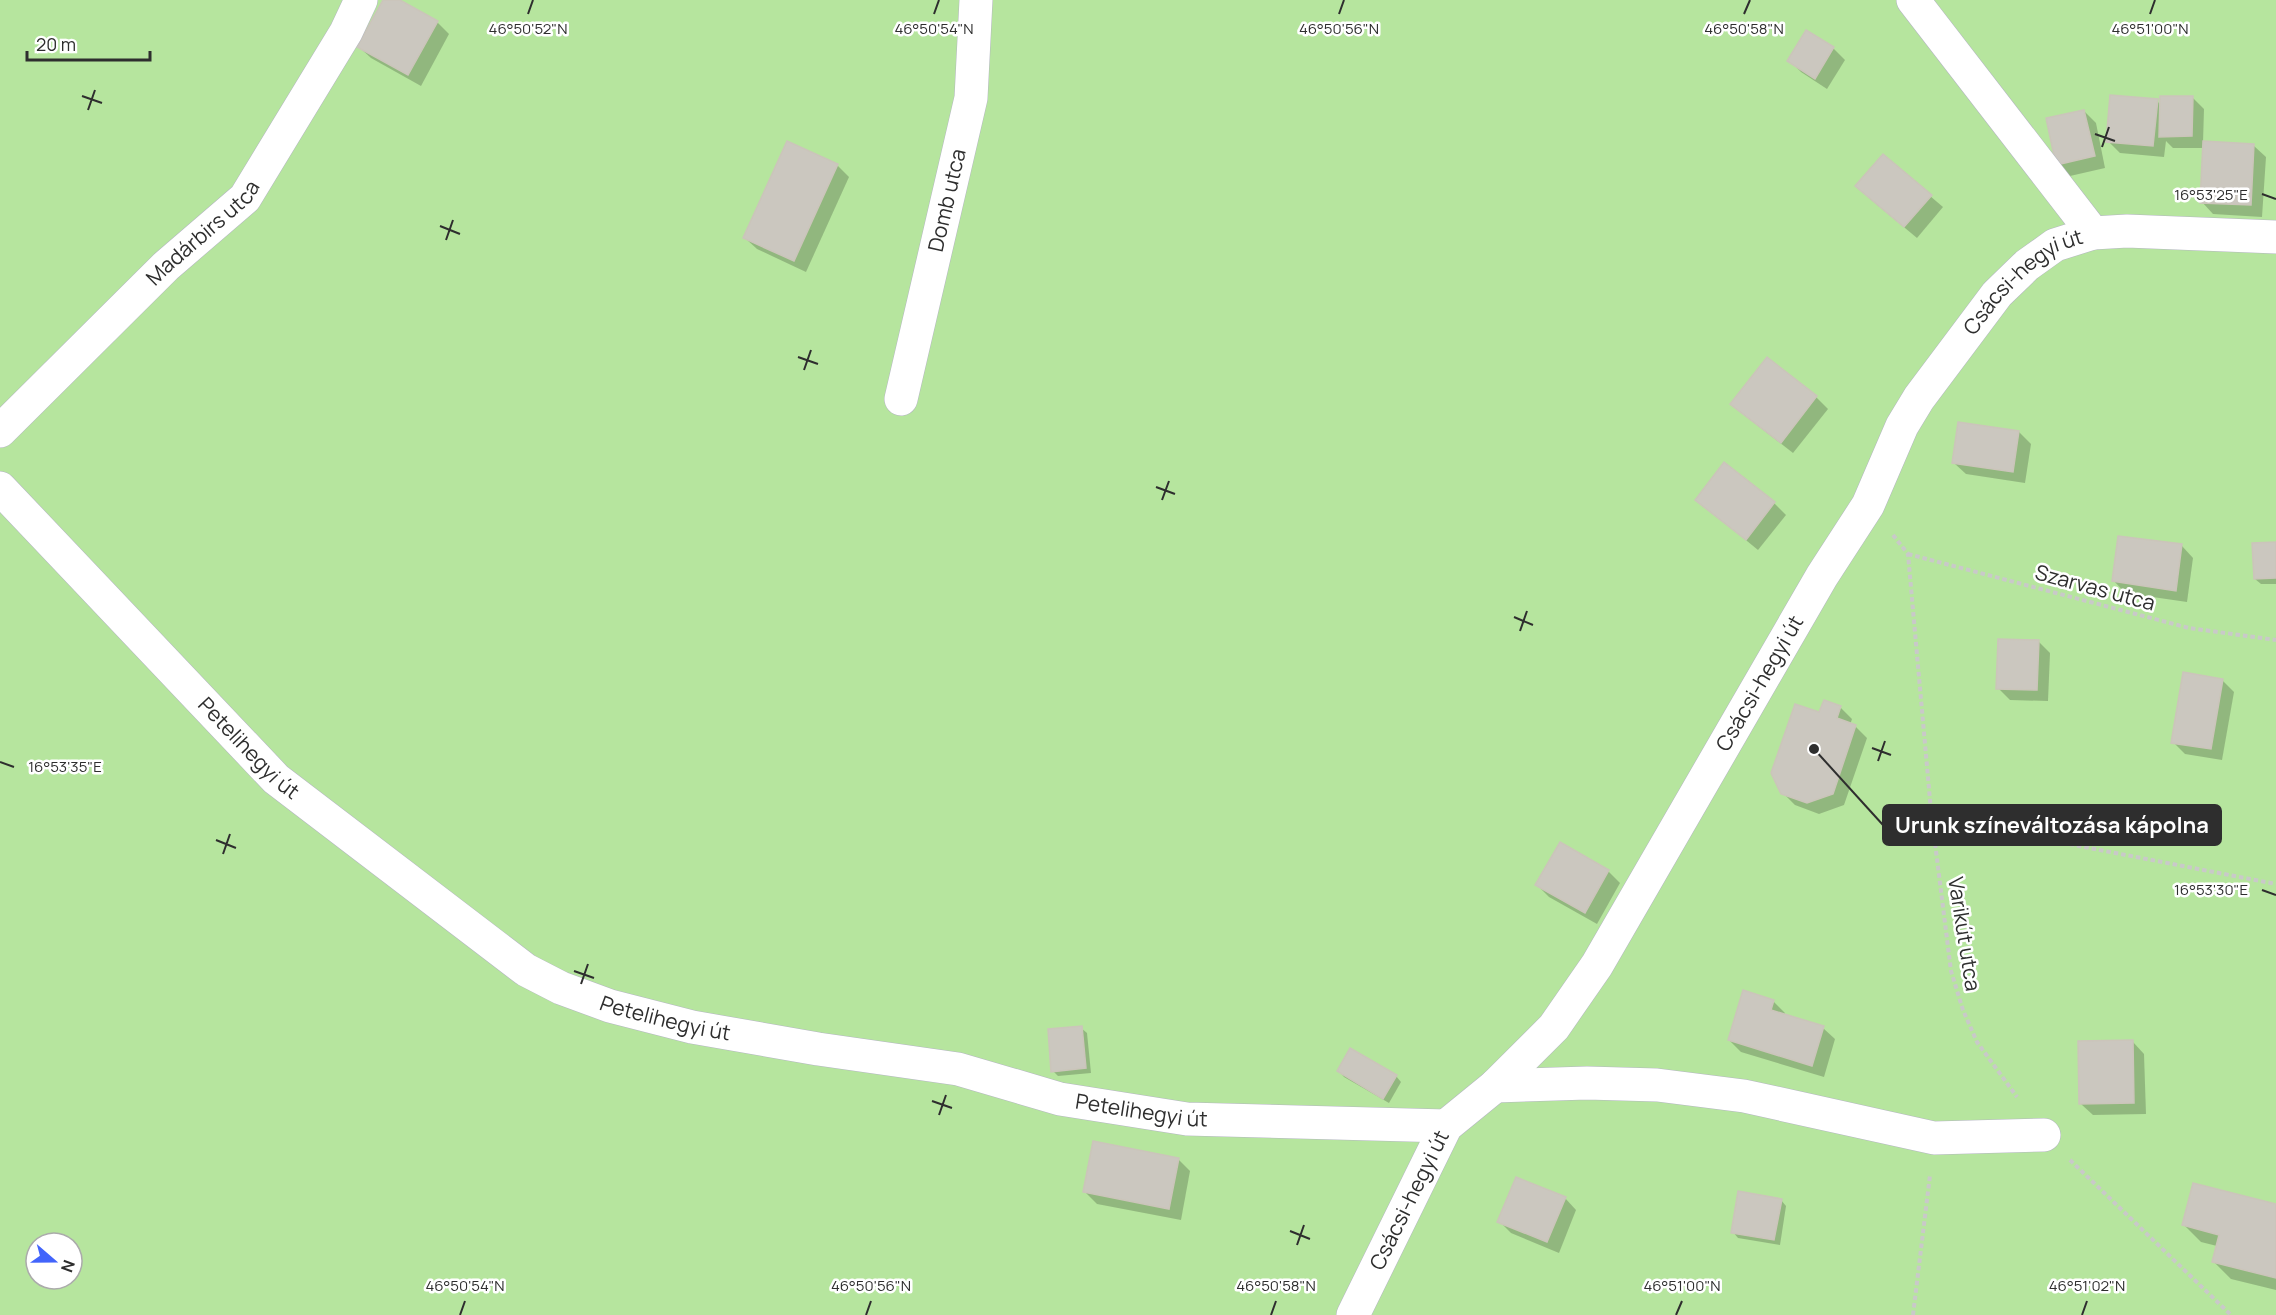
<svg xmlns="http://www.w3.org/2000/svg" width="2276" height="1315" font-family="Manrope,sans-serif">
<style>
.green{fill:#b6e59e;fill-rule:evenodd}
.shadow{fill:#0003}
.building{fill:#cbc7bf;stroke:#cbc5ba;stroke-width:1.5}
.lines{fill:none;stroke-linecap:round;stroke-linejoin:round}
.minor-casing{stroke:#b4b7c1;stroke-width:34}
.path{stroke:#c9c9c9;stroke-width:4;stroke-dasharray:4.5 3;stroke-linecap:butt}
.minor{stroke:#fff;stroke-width:33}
.ticks{fill:none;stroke:#2e2e2e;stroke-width:2}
.labels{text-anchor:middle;stroke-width:5;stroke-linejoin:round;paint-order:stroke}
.street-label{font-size:21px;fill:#2e2e2e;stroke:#fff}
.ticks-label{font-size:15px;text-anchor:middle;fill:#2e2e2e;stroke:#fff;stroke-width:5;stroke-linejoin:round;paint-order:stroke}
.leader{fill:none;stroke:#2e2e2e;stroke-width:2}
.callout-dot{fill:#2e2e2e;stroke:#fff;stroke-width:2}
.callout{fill:#2e2e2e;stroke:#2e2e2e;stroke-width:2}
.callout-label{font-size:22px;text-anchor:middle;font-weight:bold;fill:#fff}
</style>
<rect width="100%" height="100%" fill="#efe9e1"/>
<path class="green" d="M0 0H2276V1315H0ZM36 1243H72V1279H36Z"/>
<g class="shadow">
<polygon points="385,0 396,0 437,22 449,34 421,86 371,58 359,47"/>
<polygon points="1807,32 1833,48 1845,60 1827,89 1801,72 1789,60"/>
<polygon points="2192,97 2204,109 2203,143 2254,146 2266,157 2262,217 2213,214 2202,202 2204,148 2173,148 2166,141 2164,157 2120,153 2108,141 2157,101 2161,105"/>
<polygon points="2084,111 2096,123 2105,168 2070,176 2058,164"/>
<polygon points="1883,156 1943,207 1917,238 1869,198"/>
<polygon points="837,165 849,177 806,272 757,249 745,238"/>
<polygon points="1816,397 1828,409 1793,453 1744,415 1732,404"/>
<polygon points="2019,432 2031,444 2025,483 1966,474 1954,463"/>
<polygon points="1724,464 1774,503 1786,515 1758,550 1697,500"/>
<polygon points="2276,543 2276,584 2261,584 2255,579"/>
<polygon points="2182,546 2193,558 2187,602 2125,593 2114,581"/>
<polygon points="2038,641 2050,653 2048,701 2010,700 1998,688"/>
<polygon points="2222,680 2234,692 2222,760 2185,754 2173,742"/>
<polygon points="1840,707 1852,719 1850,725 1855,726 1867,738 1844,805 1819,814 1795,805 1783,793 1820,714"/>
<polygon points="1561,844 1608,871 1620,883 1597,924 1549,897 1537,885"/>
<polygon points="1773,1001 1785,1013 1784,1016 1823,1028 1835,1039 1824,1077 1741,1052 1729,1040"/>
<polygon points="1081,1028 1087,1033 1091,1073 1058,1076 1053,1071"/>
<polygon points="2133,1042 2144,1054 2146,1114 2093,1115 2081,1104"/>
<polygon points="1339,1071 1396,1076 1401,1082 1389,1103 1344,1077"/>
<polygon points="1178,1159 1190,1171 1181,1220 1097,1204 1085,1192"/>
<polygon points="1565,1198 1576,1210 1559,1253 1511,1233 1499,1221"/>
<polygon points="1781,1200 1786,1206 1780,1245 1738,1238 1733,1232"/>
<polygon points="2276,1205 2276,1290 2231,1279 2213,1261 2217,1246 2201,1242 2184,1225"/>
</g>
<g class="building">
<polygon points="383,0 400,0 438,21 408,75 357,47"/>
<polygon points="1806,30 1834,47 1815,79 1787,61"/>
<polygon points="2110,95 2158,99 2153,146 2106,142"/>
<polygon points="2160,96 2193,96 2192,136 2159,137"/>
<polygon points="2084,110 2095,156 2056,165 2046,118"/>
<polygon points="787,141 838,164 794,261 743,238"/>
<polygon points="2203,141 2254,144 2251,205 2200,203"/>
<polygon points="1883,154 1932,195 1904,227 1855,186"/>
<polygon points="1767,357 1817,396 1781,443 1730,404"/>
<polygon points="1958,422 2019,431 2013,472 1952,463"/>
<polygon points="1724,462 1775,502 1746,540 1695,500"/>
<polygon points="2118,536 2182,544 2176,591 2112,581"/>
<polygon points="2276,542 2276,578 2254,579 2252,543"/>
<polygon points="1998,639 2039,640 2037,690 1996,689"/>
<polygon points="2183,672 2223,679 2211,749 2171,743"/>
<polygon points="1824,700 1841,706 1837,718 1856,725 1833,794 1807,803 1781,794 1771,773 1795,704 1819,712"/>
<polygon points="1560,842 1609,870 1585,913 1535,885"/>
<polygon points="1743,990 1774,1000 1771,1010 1824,1026 1812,1066 1728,1040"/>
<polygon points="1082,1026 1086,1068 1051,1072 1048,1029"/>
<polygon points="2133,1040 2134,1103 2079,1104 2078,1041"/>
<polygon points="1350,1048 1397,1075 1383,1099 1337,1071"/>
<polygon points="1093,1141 1179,1158 1169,1209 1083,1192"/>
<polygon points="1516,1177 1566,1197 1547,1242 1497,1222"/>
<polygon points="2193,1183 2276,1204 2276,1278 2212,1262 2219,1235 2182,1225"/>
<polygon points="1738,1191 1782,1199 1774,1240 1731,1233"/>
</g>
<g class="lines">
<defs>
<g id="minor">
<polyline points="1913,0 2093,233"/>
<path id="s1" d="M901 399 971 98 976 0"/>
<path id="s2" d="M0 431 166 266 245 198 346 32 361 0"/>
<path id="s3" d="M0 488 276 779 526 970 561 988 610 1006 692 1027 818 1049 958 1069 1060 1099 1187 1119 1446 1126"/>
<polyline points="1495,1086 1587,1083 1657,1085 1744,1096 1934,1138 2044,1135"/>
<path id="s4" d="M1353 1315 1446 1126 1495 1086 1554 1027 1597 965 1822 576 1868 505 1902 426 1919 398 1997 294 2027 265 2055 245 2093 233 2127 231 2276 237"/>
</g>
</defs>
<use href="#minor" class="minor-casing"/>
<g class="path">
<polyline points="1893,535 1908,554 1931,811 1951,971 1963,1010 1977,1042 2017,1097"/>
<polyline points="1908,554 2189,628 2276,640"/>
<polyline points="1931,811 2048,840 2276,884"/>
<polyline points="2070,1160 2231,1315"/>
<polyline points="1913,1315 1930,1175"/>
</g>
<use href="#minor" class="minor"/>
</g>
<path class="ticks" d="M528 14 533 0M934 14 939 0M1339 14 1344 0M1744 14 1750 0M2150 14 2155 0M82 96 102 103M88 110 95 90M2095 134 2115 141M2102 147 2109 127M2262 194 2276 199M440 226 460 234M446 240 453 220M798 357 818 364M804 370 811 350M1156 487 1175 494M1162 500 1169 481M1514 617 1533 625M1520 631 1527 611M1872 748 1891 755M1878 761 1885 741M0 762 14 767M216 840 236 848M223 854 230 834M2262 890 2276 895M574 971 594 978M581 984 588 964M932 1101 952 1108M939 1115 946 1095M1290 1231 1310 1239M1297 1245 1304 1225M460 1315 465 1301M866 1315 871 1301M1271 1315 1276 1301M1676 1315 1682 1301M2082 1315 2087 1301"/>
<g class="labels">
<g class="street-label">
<text dy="7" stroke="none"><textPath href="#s1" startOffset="204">Domb utca</textPath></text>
<text dy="7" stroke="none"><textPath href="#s2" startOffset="284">Madárbirs utca</textPath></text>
<text dy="7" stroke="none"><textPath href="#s4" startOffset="1244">Csácsi-hegyi út</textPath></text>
<text transform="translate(2095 588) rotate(15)" y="7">Szarvas utca</text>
<text dy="7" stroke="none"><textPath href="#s4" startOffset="758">Csácsi-hegyi út</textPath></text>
<text dy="7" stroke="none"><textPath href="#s3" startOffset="360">Petelihegyi út</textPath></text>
<text transform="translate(1964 934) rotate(81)" y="7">Varikút utca</text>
<text dy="7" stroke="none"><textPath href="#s3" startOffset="864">Petelihegyi út</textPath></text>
<text dy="7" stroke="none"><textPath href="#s3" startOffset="1350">Petelihegyi út</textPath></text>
<text dy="7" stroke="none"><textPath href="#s4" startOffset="128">Csácsi-hegyi út</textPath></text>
</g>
</g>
<g class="ticks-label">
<text x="528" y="34">46°50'52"N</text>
<text x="934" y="34">46°50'54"N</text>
<text x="1339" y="34">46°50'56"N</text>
<text x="1744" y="34">46°50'58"N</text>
<text x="2150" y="34">46°51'00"N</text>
<text x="2211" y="200">16°53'25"E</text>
<text x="65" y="772">16°53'35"E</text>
<text x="2211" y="895">16°53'30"E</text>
<text x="465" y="1291">46°50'54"N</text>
<text x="871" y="1291">46°50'56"N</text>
<text x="1276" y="1291">46°50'58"N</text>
<text x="1682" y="1291">46°51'00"N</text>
<text x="2087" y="1291">46°51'02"N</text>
</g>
<path class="leader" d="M1814 749L1883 825"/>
<circle class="callout-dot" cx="1814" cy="749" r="6"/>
<rect class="callout" x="1883" y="805" width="338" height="40" rx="6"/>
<g class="callout-label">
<text x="2052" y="833">Urunk színeváltozása kápolna</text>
</g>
<g transform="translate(54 1261) rotate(110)"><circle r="28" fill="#ffffff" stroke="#ababab" stroke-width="1.5"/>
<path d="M0-4.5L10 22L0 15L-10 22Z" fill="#4264fb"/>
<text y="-9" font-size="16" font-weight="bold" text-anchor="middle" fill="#2e2e2e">N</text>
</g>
<path d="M27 51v9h123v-9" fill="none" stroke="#2e2e2e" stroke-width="3"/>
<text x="36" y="51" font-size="18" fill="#2e2e2e" stroke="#ffffff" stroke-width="4.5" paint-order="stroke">20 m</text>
</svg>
